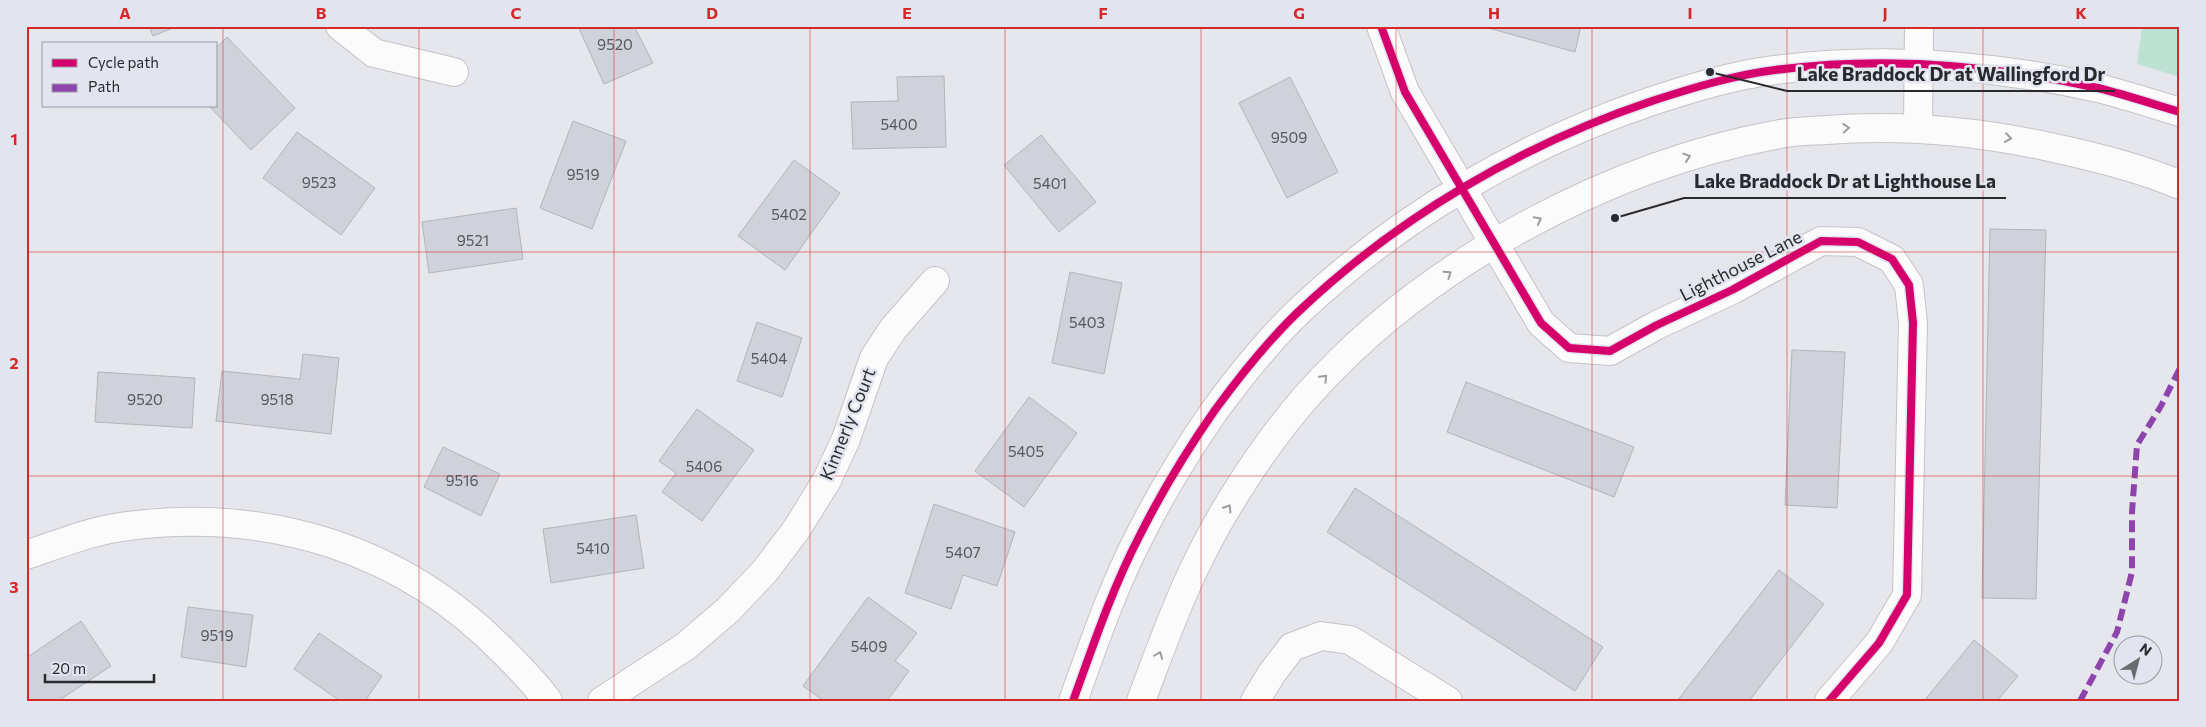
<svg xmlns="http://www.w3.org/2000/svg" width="2206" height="727" font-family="Commissioner,sans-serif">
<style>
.green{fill:#bde2d4}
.building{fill:#cfd1db;stroke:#b4b5b9}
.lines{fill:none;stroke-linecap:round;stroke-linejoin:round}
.minor-casing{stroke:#c3c4c8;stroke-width:30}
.tertiary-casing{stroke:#c3c4c8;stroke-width:30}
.minor{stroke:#fbfbfc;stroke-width:28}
.tertiary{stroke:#fbfbfc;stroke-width:28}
.quiet{stroke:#8e44ad;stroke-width:6;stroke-dasharray:12 6;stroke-linecap:butt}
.cycleway-casing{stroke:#e2e5f0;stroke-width:11}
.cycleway{stroke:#d6006c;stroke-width:8}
.oneway{stroke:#9c9d9f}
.grid{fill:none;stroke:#d62828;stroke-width:1;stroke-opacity:0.55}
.labels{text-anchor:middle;stroke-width:5;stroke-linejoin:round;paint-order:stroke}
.number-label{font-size:15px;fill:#56575d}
.street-label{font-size:18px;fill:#292a2e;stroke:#e2e5f0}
.leader{fill:none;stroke:#292a2e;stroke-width:2}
.callout-dot{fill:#292a2e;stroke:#e2e5f0;stroke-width:2}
.callout-label{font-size:19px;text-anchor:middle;font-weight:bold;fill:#292a2e;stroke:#e2e5f0;stroke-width:5;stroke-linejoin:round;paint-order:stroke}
.neatline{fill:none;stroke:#d62828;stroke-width:2}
.grid-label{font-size:16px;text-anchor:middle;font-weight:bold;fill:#d62828}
</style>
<rect width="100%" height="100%" fill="#e6e7ec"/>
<polygon class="green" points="2142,26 2180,26 2180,77 2137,64"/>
<g class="building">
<polygon points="149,26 178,26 153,36"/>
<polygon points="578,26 634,26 653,63 604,84"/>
<polygon points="1481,26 1581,26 1575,52"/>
<polygon points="227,37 295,108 251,150 209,106 216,106 216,48"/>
<polygon points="944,76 946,147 853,149 851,102 898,101 897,77"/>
<polygon points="1290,77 1338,172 1287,198 1239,103"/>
<polygon points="573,121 626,141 592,229 540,208"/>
<polygon points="297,132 375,188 341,235 263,178"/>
<polygon points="1041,135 1096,202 1059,232 1004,165"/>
<polygon points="794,160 840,193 785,270 738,236"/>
<polygon points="516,208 523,259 429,273 422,222"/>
<polygon points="1990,229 2046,230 2036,599 1982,598"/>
<polygon points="1070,272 1122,283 1104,374 1052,363"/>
<polygon points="757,322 802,338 782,397 737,381"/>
<polygon points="1792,350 1845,352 1837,508 1785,505"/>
<polygon points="303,354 339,358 331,434 216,421 222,371 300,379"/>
<polygon points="98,372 195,378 192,428 95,422"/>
<polygon points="1466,382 1634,447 1614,497 1447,432"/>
<polygon points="1029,397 1077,433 1024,507 975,471"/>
<polygon points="697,409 754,450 702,521 662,492 676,473 659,461"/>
<polygon points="443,447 500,474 481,516 424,487"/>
<polygon points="1355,488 1603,647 1575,691 1327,532"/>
<polygon points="934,504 1015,532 997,586 963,575 951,609 905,593"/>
<polygon points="636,515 644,568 551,583 543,529"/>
<polygon points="1779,570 1824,604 1749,701 1677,701"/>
<polygon points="868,597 917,633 895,661 909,671 887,701 824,701 803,686"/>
<polygon points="188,607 253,615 246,667 181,657"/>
<polygon points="81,621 111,666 58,701 26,701 26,658"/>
<polygon points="319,633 382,676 365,701 340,701 294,669"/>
<polygon points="1974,640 2018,676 1997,701 1924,701"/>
</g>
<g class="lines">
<defs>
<g id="minor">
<polyline points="340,26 374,53 454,72"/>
<polyline points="1381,26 1405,92 1541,323 1569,348 1610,351 1657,325 1732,290 1821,241 1858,242 1892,259 1909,285 1913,323 1907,595 1879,643 1829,701"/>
<polyline points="1918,127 1919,26"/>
<path d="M26 555C59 544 93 530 128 526 271 508 404 549 505 653 520 668 535 683 548 701"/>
<polyline points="602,701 686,646 728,610 765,571 796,530 827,480 846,439 874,358 893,329 935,281"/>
<polyline points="1255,701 1272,673 1292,647 1321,636 1350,640 1448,701"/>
</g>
<g id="tertiary">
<path d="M1073 701C1093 646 1112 589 1139 537 1161 493 1187 450 1215 410 1240 376 1267 342 1297 313 1398 217 1521 145 1652 101 1692 88 1734 75 1775 70 1882 56 1994 65 2098 88 2126 95 2153 104 2180 112"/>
<path d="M1141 701C1158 656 1174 610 1195 567 1222 510 1265 444 1306 397 1422 265 1608 165 1780 134 1795 131 1811 131 1826 130 1903 124 1979 131 2054 148 2096 157 2141 168 2180 185"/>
</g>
</defs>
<use href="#minor" class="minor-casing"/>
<use href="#tertiary" class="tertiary-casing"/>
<use href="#minor" class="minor"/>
<use href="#tertiary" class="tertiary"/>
<polyline class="quiet" points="2080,701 2117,632 2132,572 2132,512 2137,445 2161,406 2180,368"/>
<defs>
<g id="cycleway">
<polyline points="1381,26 1405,92 1541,323 1569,348 1610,351 1657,325 1732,290 1821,241 1858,242 1892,259 1909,285 1913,323 1907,595 1879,643 1829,701"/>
<path d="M1073 701C1093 646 1112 589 1139 537 1161 493 1187 450 1215 410 1240 376 1267 342 1297 313 1398 217 1521 145 1652 101 1692 88 1734 75 1775 70 1882 56 1994 65 2098 88 2126 95 2153 104 2180 112"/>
</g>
</defs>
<use href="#cycleway" class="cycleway-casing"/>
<use href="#cycleway" class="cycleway"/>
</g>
<defs><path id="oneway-chevron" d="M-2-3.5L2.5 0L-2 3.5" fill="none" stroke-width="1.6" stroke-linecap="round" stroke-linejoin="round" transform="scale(1.25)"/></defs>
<g class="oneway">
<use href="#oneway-chevron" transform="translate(1846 128) rotate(-4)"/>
<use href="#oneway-chevron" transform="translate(2008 138) rotate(8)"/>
<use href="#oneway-chevron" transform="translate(1687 157) rotate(-18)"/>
<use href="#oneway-chevron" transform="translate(1538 220) rotate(-28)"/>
<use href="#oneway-chevron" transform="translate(1448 274) rotate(-34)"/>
<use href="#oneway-chevron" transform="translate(1324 378) rotate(-47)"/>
<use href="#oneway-chevron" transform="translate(1228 508) rotate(-58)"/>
<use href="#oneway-chevron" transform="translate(1159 655) rotate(-69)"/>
</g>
<path class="grid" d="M223 26V701M419 26V701M614 26V701M810 26V701M1005 26V701M1201 26V701M1396 26V701M1592 26V701M1787 26V701M1983 26V701M26 252H2180M26 476H2180"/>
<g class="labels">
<g class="number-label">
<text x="615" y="50">9520</text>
<text x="899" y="130">5400</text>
<text x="1289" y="143">9509</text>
<text x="583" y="180">9519</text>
<text x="319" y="188">9523</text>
<text x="1050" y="189">5401</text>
<text x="789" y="220">5402</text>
<text x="473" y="246">9521</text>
<text x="1087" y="328">5403</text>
<text x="769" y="364">5404</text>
<text x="145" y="405">9520</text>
<text x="277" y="405">9518</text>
<text x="1026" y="457">5405</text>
<text x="704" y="472">5406</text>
<text x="462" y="486">9516</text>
<text x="593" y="554">5410</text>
<text x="963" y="558">5407</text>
<text x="217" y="641">9519</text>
<text x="869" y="652">5409</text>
</g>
<g class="street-label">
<text transform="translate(1741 266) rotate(-27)" y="6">Lighthouse Lane</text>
<text transform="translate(848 424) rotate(-68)" y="6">Kinnerly Court</text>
</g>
</g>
<path class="leader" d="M1710 72L1787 91H2115M1615 218L1684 198H2006"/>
<g class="callout-dot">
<circle cx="1710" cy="72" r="5"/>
<circle cx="1615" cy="218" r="5"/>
</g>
<g class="callout-label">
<text x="1951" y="81">Lake Braddock Dr at Wallingford Dr</text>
<text x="1845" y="188">Lake Braddock Dr at Lighthouse La</text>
</g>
<rect width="2206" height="727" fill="none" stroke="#e2e5f0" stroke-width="55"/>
<rect x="42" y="42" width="175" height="65" fill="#e2e5f0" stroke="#989aa2"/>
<rect x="52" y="59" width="25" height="8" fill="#d6006c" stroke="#989aa2"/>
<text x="88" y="68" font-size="15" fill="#292a2e">Cycle path</text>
<rect x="52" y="84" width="25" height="8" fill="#8e44ad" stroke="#989aa2"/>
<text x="88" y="92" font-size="15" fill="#292a2e">Path</text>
<g transform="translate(2138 660) rotate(36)"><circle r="24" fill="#e2e5f0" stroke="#989aa2"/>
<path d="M0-4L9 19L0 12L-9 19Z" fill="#6b6c70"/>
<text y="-8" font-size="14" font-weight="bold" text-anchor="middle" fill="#292a2e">N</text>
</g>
<path d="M45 674v8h109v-8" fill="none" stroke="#292a2e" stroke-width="2.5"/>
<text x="52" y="674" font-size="15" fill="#292a2e" stroke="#e2e5f0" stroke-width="4" paint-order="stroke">20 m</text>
<rect x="28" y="28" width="2150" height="672" class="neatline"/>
<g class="grid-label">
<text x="125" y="19">A</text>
<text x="321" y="19">B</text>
<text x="516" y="19">C</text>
<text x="712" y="19">D</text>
<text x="907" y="19">E</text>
<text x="1103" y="19">F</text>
<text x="1299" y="19">G</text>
<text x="1494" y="19">H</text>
<text x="1690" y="19">I</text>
<text x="1885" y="19">J</text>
<text x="2081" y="19">K</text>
<text x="14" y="145">1</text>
<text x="14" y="369">2</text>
<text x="14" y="593">3</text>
</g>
</svg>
